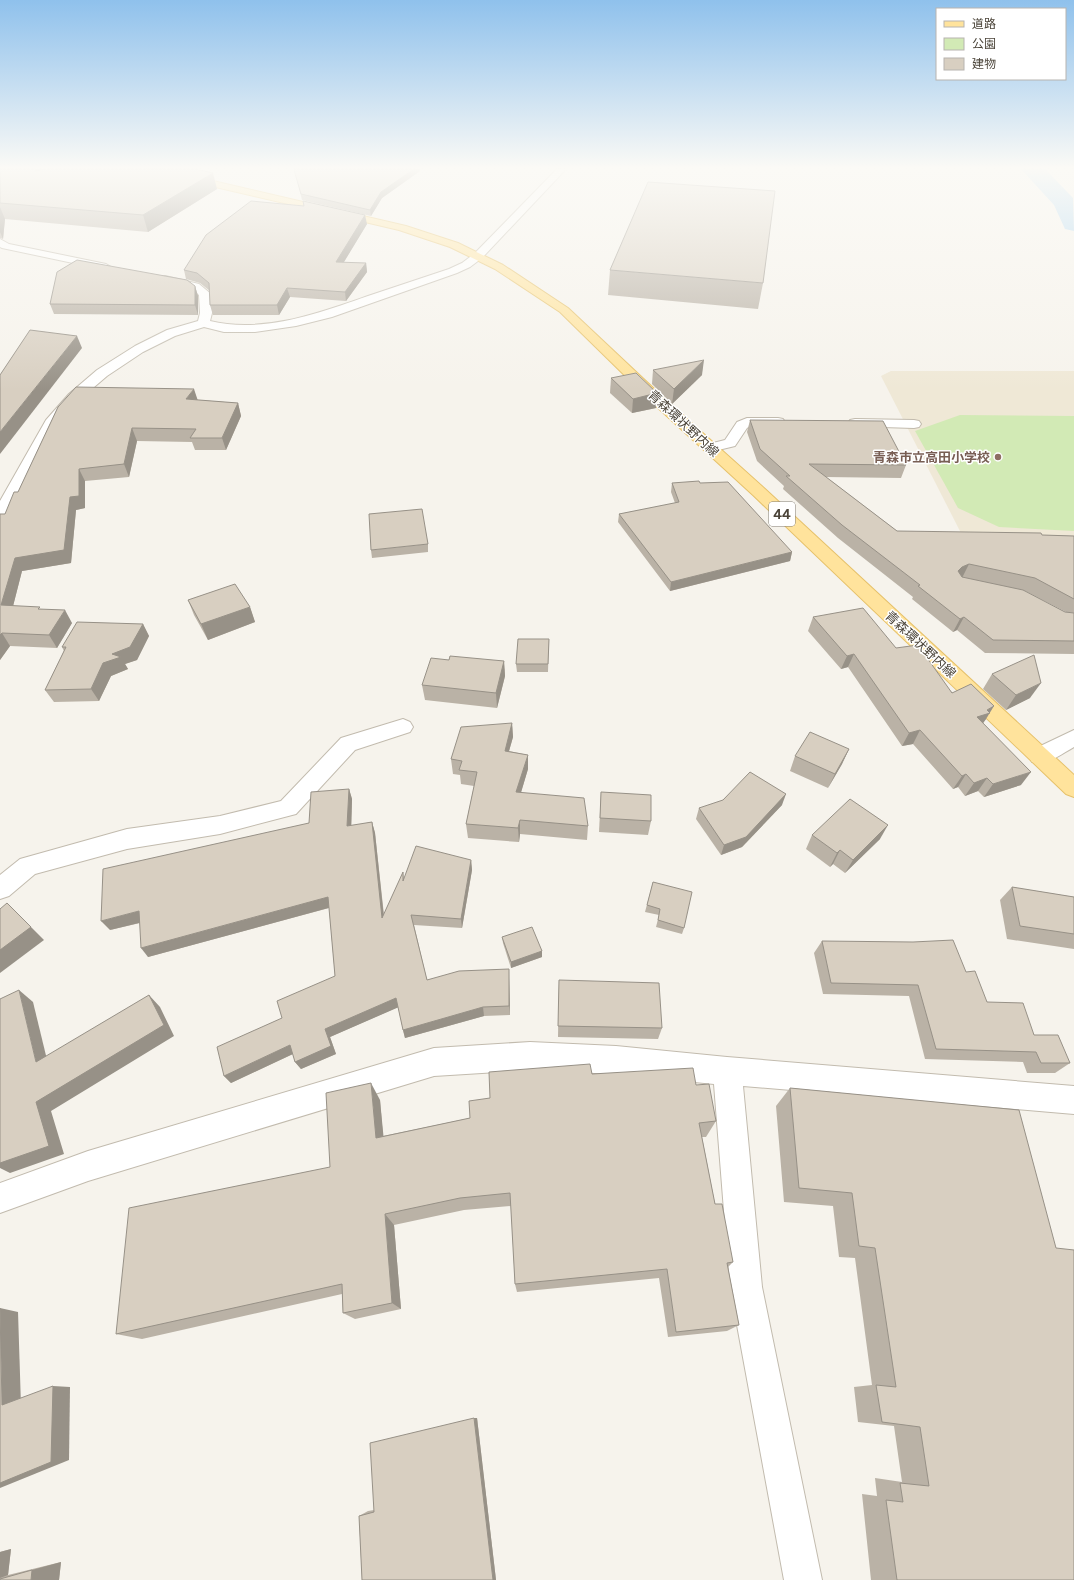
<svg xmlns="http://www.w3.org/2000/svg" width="1074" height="1580" font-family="Figtree,'Noto Sans JP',sans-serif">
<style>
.education{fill:#efe8d6}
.green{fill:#d2eab5}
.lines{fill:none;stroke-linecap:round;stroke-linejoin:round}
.river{fill:#a9d4f2;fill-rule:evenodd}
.minor-casing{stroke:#c2bbae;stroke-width:2}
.major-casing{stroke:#e6c16a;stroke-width:2}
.minor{fill:#fff;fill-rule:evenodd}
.major{fill:#ffe39c;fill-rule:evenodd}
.wall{fill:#bab2a6}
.shaded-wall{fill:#979187}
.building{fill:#d8cfc1;stroke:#979187}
.education-dot{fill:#8d6e63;stroke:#fff;stroke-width:1.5}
.labels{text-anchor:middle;stroke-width:3;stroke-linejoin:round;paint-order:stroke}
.far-street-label{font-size:13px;fill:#4b4439;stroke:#fff}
.far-education-label{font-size:13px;font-weight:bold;fill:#785e54;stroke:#fff;text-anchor:end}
.shield{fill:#fff;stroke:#817c74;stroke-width:1}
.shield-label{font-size:14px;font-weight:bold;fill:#4b4439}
</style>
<rect width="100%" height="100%" fill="#f6f3ec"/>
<polygon class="education" points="891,371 1074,371 1074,543 964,539 881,376"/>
<polygon class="green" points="960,415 1074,416 1074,531 999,527 958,508 915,431"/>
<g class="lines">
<polygon class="river" points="1021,169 1045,169 1073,198 1074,231 1065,229 1054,205"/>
<defs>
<g id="minor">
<path d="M557 169H566L482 258 470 267 457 273 332 317 296 326 255 332H224L204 327 175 336 143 352 107 376 79 400 59 422 8 515 6 518 0 520V501L46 420 69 394 97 370 135 346 167 330 198 321 200 313 199 295 191 288 161 281 159 279 161 277 165 276 199 284 211 294 212 313 210 321C263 334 319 313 368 296 395 287 422 278 449 269L462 263 474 254Z"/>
<polygon points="0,239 9,244 106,264 111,267 106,270 2,248 0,247"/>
<polygon points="747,418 778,418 783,419 785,422 783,425 750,426 747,428 735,446 710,452 705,451 703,448 705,445 725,440 737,422"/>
<polygon points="855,419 914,420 919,421 921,424 919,427 914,428 850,426 848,423 850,420"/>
<polygon points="403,719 410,722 413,727 410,732 355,750 296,814 220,834 127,849 35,874 9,896 0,899 0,875 20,859 127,829 220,816 281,801 341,738"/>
<path d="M1074 730V747C1061 754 1047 766 1032 762L1029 756 1032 750Z"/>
<polygon points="530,1042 616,1046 727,1057 1074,1086 1074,1114 743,1086 762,1287 822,1580 784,1580 730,1287 714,1084 616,1074 530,1070 434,1076 88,1181 0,1213 0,1183 88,1151 434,1048"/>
</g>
<polygon id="major" points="147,169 162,169 406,226 458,243 503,265 568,308 667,401 765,489 1074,775 1074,797 1066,794 753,495 657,407 560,312 495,269 450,247 399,230 151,172"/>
</defs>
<use href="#minor" class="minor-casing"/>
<use href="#major" class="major-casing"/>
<use href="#minor" class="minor"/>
<use href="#major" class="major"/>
</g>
<g class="wall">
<polygon points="0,169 217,189 148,232 5,219 3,239 0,238"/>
<polygon points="295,169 420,169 420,171 382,198 371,216 302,200 296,176 294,170"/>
<polygon points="303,201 367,224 343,263 366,263 367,272 346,301 290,297 279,315 213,315 210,305 210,291 200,283 186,279 184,270 304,206"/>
<polygon points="610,270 763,283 758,309 608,295"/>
<polygon points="195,286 198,296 198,315 54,314 50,304"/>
<polygon points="653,370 702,375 672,404 652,384"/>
<polygon points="611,378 657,393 656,408 632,413 610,393"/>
<polygon points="198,400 238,403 241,416 226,450 195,450 192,442 137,441 129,477 85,481 85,508 76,510 71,563 22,571 13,606 41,609 72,623 57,648 10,646 0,660 5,514 18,492 58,407"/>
<polygon points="750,420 906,465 901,478 826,477 897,531 1074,536 1074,613 1066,612 1027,592 1024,591 1065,612 1074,613 1074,654 985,653 957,630 953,632 912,599 913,597 838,538 783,489 784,486 757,461 747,432"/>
<polygon points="672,483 700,483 792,552 790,561 670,591 618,522 619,514 675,503 671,492"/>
<polygon points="428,544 428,552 372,558 371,550"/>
<polygon points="188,600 250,607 255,622 208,640 194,615"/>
<polygon points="813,617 896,648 986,719 983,723 1021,785 984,797 978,791 965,796 958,787 953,789 913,744 902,746 848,667 841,669 808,631"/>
<polygon points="143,624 149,636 137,660 125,664 128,669 111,676 99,701 54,702 45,690 64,651 62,647"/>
<polygon points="549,639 548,672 517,672 516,664"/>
<polygon points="449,660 504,661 505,676 497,708 425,700 422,685"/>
<polygon points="992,674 1030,698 1006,710 983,689"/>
<polygon points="512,723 513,737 509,751 528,755 528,769 521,792 588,826 587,840 520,834 519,842 468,838 466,824 474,786 461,784 460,775 453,774 451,759"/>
<polygon points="849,749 842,764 828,788 790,771 795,756"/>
<polygon points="349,789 352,799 351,826 372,822 375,833 384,915 403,872 404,878 471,860 472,870 462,928 414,925 427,980 509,969 510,1015 484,1016 405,1038 403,1030 398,1007 330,1037 336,1054 301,1069 295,1062 293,1054 231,1083 224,1076 282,1018 335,976 329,908 148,957 140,923 110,930 309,823"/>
<polygon points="601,792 651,821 648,835 599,832"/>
<polygon points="782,805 742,847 721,855 696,819 699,808"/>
<polygon points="812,835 880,839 845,873 833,864 830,867 806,849"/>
<polygon points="653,882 684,928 682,934 656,927 659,915 645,912"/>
<polygon points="1012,887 1074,897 1074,949 1007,939 1000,900"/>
<polygon points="502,937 542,951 542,957 511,968 503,943"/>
<polygon points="822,941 966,972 987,1002 1034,1035 1070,1063 1055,1073 1027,1073 1023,1062 925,1059 909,996 823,994 814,953"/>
<polygon points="559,980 662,1028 658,1039 558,1037"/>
<polygon points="592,1074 696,1085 716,1121 706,1137 702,1137 715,1204 733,1262 728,1267 739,1325 727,1331 668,1337 659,1278 517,1292 515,1284 511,1206 464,1210 394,1225 401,1309 355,1319 343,1313 342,1294 142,1339 116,1334 330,1167 380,1100 383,1136 470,1118 490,1098"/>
<polygon points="790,1088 1019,1110 1074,1580 871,1580 862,1494 877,1496 875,1478 902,1482 894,1426 858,1422 854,1387 872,1385 855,1258 839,1257 833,1206 784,1202 776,1106"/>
<polygon points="477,1418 496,1580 362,1580 359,1516 368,1511 374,1510"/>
<polygon points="11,1549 8,1575 61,1562 59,1580 0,1580 0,1552"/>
</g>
<g class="shaded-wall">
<polygon points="36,169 46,169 35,171"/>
<polygon points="414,169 420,169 420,171 382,198 371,216 370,210 381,192"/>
<polygon points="213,173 217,189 148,232 143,215"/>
<polygon points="0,207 5,219 3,239 0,232"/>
<polygon points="365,215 367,224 338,272 336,262"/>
<polygon points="366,263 367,272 346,301 345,292"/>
<polygon points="195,286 198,296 198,315 195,305"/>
<polygon points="287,288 290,297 279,315 277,305"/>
<polygon points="77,336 82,348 0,454 0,432"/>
<polygon points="704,360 702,375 672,404 674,389"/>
<polygon points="194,389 198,401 186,399"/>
<polygon points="657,393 656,408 632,413 633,399"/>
<polygon points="238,403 241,416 226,450 222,438"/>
<polygon points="132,428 137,441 129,477 124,464"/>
<polygon points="79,469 85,481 85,508 76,510 71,563 22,571 10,618 1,605 15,558 70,497"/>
<polygon points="792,552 790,561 670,591 671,582"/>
<polygon points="969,564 962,578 958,571 962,567"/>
<polygon points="250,607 255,622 208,640 201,624"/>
<polygon points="65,610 72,623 57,648 49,635"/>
<polygon points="964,617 957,630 953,632 960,619"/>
<polygon points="143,624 149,636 137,660 125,664 128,669 111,676 99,701 91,689 103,663 112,654"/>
<polygon points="2,633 10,646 0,660 0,635"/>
<polygon points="854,654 848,667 841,669 847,656"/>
<polygon points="504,661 505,676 497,708 496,693"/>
<polygon points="1041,683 1030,698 1006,710 1016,695"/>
<polygon points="994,706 986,719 981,726 977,717 987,710"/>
<polygon points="512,723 513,737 505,765 505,751"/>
<polygon points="920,730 913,744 902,746 909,733"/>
<polygon points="849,749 842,764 828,788 835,774"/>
<polygon points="528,755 528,769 517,806 516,792"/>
<polygon points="1031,772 1021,785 984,797 993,784"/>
<polygon points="966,774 958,787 953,789 962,776"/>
<polygon points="987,778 978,791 965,796 974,783"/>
<polygon points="349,789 352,799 351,837 347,826"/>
<polygon points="786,794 782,805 742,847 721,855 724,845"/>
<polygon points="520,820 520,834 519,842 518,828"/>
<polygon points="372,822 375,833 385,928 382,918"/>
<polygon points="888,825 880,839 845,873 853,860"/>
<polygon points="840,850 833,864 830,867 837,853"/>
<polygon points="471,860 472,870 462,928 461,919"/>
<polygon points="328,897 332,907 148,957 141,948"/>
<polygon points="7,903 44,940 0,973 0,950"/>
<polygon points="139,911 147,921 110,930 101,921"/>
<polygon points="542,951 542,957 511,968 511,962"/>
<polygon points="509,969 509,978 510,1015 509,1006"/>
<polygon points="19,990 33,1002 50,1072 36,1062"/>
<polygon points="149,995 160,1007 174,1036 51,1111 64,1154 10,1173 0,1168 0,1163 36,1102"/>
<polygon points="396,998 399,1007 330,1037 336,1054 301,1069 295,1062 325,1029"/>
<polygon points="483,1007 484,1016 405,1038 403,1030"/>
<polygon points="290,1045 295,1053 231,1083 224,1076"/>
<polygon points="371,1083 380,1100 385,1152 376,1138"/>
<polygon points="385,1214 394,1225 401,1309 392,1303"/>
<polygon points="0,1308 18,1312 21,1406 2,1405"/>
<polygon points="53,1386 70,1387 69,1460 0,1488 0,1483"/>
<polygon points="474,1418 477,1418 496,1580 493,1580"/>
<polygon points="11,1549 8,1575 0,1578 0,1552"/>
<polygon points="61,1562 59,1580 31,1580 32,1570"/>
</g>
<g class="building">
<polygon points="0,169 36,169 35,171 47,169 195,169 213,173 143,215 0,203"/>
<polygon points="295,169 414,169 381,192 370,210 301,194 294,170"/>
<polygon points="648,182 775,191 763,283 610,270"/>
<polygon points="251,201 304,206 303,201 365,215 336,262 366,263 345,292 287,288 277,305 210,305 209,283 197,273 184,270 206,235"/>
<polygon points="77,260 187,280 195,286 195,305 50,304 57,272"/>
<polygon points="30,330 77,336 0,432 0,375"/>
<polygon points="704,360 674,389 653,370"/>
<polygon points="636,373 657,393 633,399 611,378"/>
<polygon points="76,387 194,389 186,399 238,403 222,438 190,438 196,429 132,428 124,464 79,469 79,496 70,497 64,550 15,558 1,605 40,607 38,609 65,610 49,635 2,633 0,635 0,514 5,514 14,492 18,492 58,407"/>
<polygon points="750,420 883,421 906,465 809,464 897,531 1041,533 1042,535 1074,536 1074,599 1035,578 969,564 962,567 958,571 962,577 1023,590 1065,612 1074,613 1074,641 993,640 964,617 960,619 918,586 920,585 842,525 786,476 790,476 760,449"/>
<polygon points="699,481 700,483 728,482 792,552 671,582 619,514 679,502 672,483"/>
<polygon points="422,509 428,544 371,550 369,514"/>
<polygon points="235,584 250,607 201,624 188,600"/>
<polygon points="863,608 896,648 918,645 952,693 971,684 994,706 987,710 990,713 977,717 1031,772 993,784 987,778 974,783 966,774 962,776 920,730 909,733 854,654 847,656 813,617"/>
<polygon points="77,622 143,624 130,647 112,654 121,657 103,663 91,689 45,690 66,647 62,647"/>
<polygon points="518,639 549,639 548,664 516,664"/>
<polygon points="1034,655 1041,683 1016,695 992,674"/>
<polygon points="450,656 504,661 496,693 422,685 431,658 449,660"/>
<polygon points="512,723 505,751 528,755 516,792 584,798 588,826 520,820 518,828 466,824 477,772 459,770 462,761 451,759 461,727"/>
<polygon points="810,732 849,749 835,774 795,756"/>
<polygon points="750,772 786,794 746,837 724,845 699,808 723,800"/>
<polygon points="349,789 347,826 372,822 382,918 403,872 403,881 416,846 471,860 461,919 411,915 427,980 459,971 509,969 509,1006 483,1007 403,1030 396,998 325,1029 331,1046 295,1062 290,1045 224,1076 217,1047 282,1018 277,1001 335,976 328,897 141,948 139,911 101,921 103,869 309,823 311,792"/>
<polygon points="601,792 651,795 651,821 600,818"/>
<polygon points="850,799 888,825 853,860 840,850 837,853 812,835"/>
<polygon points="653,882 692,892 684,928 658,920 660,909 647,905"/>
<polygon points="1012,887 1074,897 1074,934 1020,926"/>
<polygon points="7,903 31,927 0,950 0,909"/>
<polygon points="532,927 542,951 511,962 502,937"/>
<polygon points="953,940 966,972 975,971 987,1002 1023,1003 1034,1035 1058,1035 1070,1063 1041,1063 1036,1052 936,1049 918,985 831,983 822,941 913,942"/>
<polygon points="559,980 659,983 662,1028 558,1026"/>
<polygon points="19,990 36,1062 149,995 164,1025 36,1102 49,1146 0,1163 0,999"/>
<polygon points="590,1064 592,1074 693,1068 696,1085 709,1084 716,1121 699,1123 715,1204 722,1204 733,1262 727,1263 739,1325 676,1332 667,1269 515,1284 510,1193 460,1198 385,1214 392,1303 343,1313 342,1284 116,1334 129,1208 330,1167 326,1093 371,1083 376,1138 470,1118 469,1101 490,1098 489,1072"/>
<polygon points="790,1088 1019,1110 1056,1248 1074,1250 1074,1580 897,1580 886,1500 903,1502 900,1483 929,1486 920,1427 882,1422 876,1385 896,1387 875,1248 859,1246 852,1193 799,1188"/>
<polygon points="0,1308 2,1405 53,1386 51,1462 0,1483"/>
<polygon points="474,1418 493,1580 362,1580 359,1516 374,1512 370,1443"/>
<polygon points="32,1570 31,1580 0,1580 0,1579"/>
</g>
<linearGradient id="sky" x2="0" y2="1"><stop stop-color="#8fc1ec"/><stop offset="0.43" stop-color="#fbfaf6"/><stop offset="1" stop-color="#fbfaf6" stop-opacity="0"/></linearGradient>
<rect width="1074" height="390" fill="url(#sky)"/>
<circle class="education-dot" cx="998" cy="457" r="4"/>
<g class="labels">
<g class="far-street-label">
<text transform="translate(684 423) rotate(43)" y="5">青森環状野内線</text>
<text transform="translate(921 644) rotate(43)" y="5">青森環状野内線</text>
</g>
<g class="far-education-label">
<text x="990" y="462">青森市立高田小学校</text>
</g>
<rect class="shield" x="769" y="502" width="26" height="24" rx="3"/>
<g class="shield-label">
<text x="782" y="519">44</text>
</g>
</g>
<rect x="936" y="8" width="130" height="72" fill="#ffffff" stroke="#b7b4b0"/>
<rect x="944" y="21" width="20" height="6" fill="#ffe39c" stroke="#b7b4b0"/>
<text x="972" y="28" font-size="12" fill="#4b4439">道路</text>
<rect x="944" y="38" width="20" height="12" fill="#d2eab5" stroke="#b7b4b0"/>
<text x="972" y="48" font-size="12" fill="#4b4439">公園</text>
<rect x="944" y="58" width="20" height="12" fill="#d8cfc1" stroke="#b7b4b0"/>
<text x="972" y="68" font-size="12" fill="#4b4439">建物</text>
</svg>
